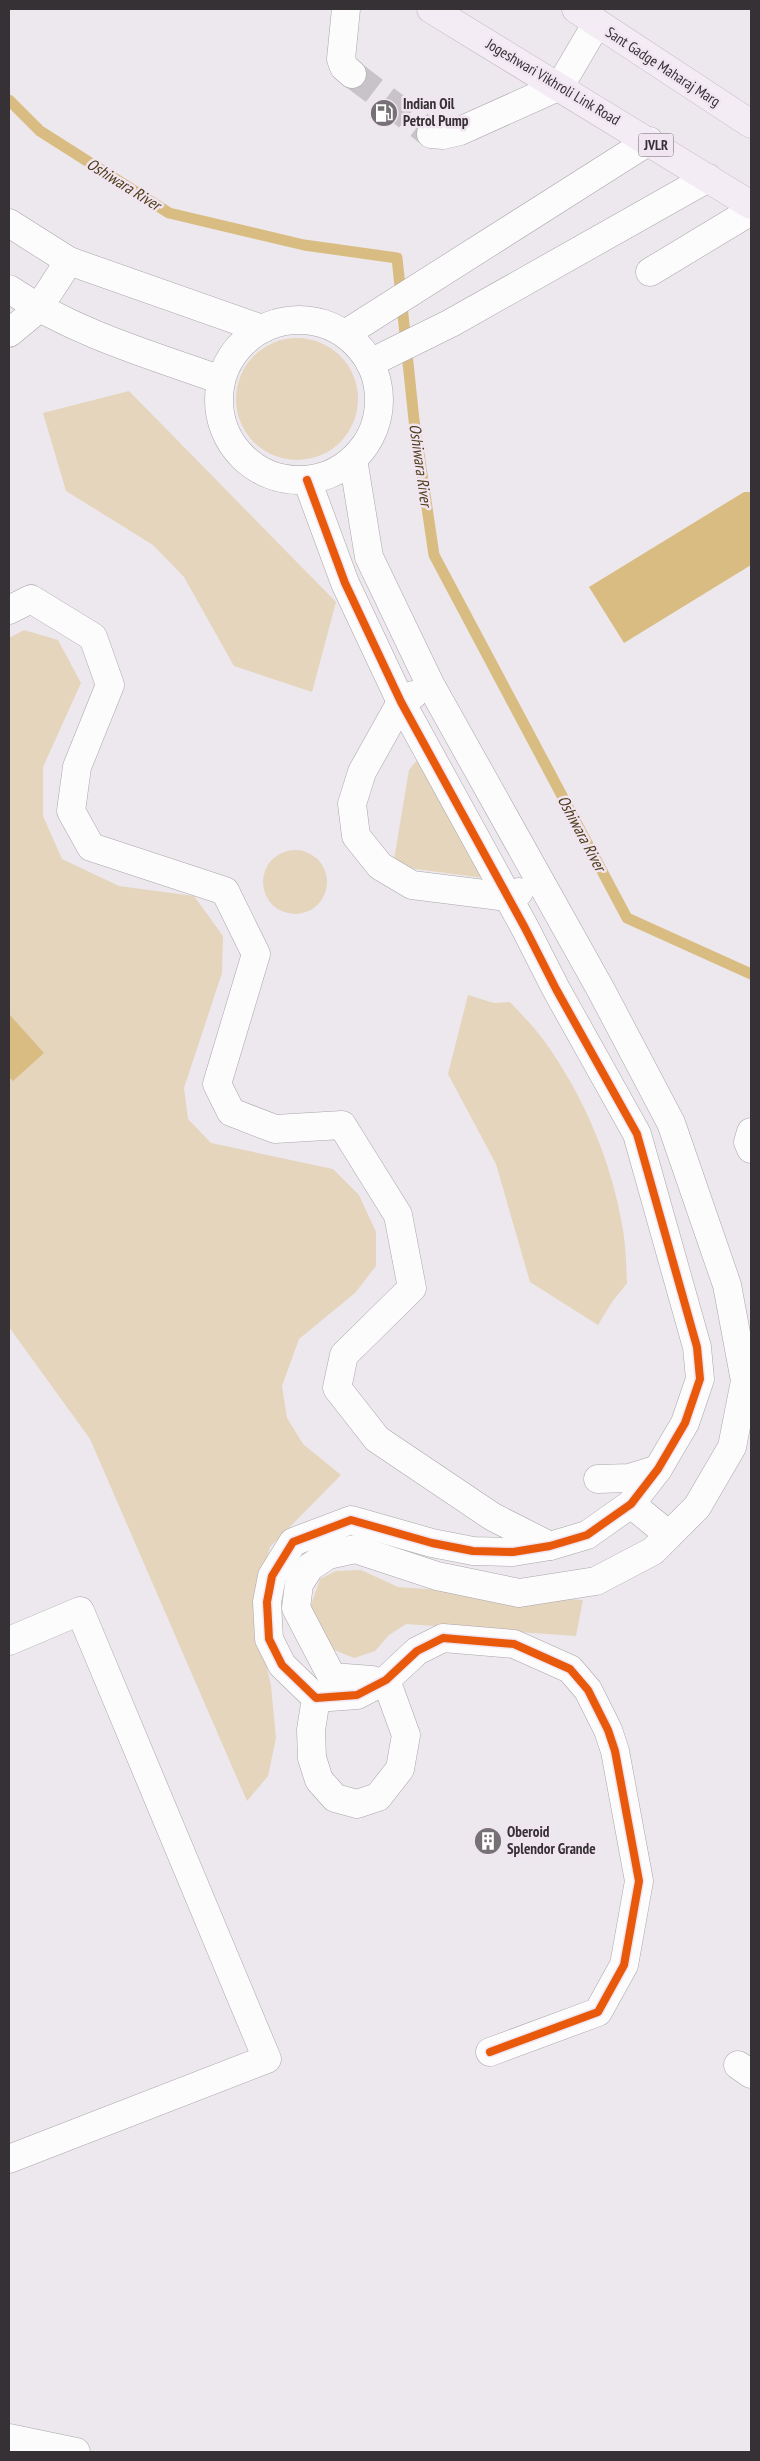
<svg xmlns="http://www.w3.org/2000/svg" width="760" height="2461" font-family="'PT Sans Narrow',sans-serif">
<style>
.green{fill:#e4d5bc}
.water{fill:#d9bc81}
.lines{fill:none;stroke-linecap:round;stroke-linejoin:round}
.stream{stroke:#d9bc81;stroke-width:11}
.minor-tunnel{stroke:#c8c3c8;stroke-width:28;stroke-dasharray:28 14;stroke-linecap:butt}
.minor-casing{stroke:#a9a5aa;stroke-width:29}
.major-casing{stroke:#c0b2c2;stroke-width:29}
.minor{stroke:#fcfcfc;stroke-width:28}
.major{stroke:#f4ecf4;stroke-width:28}
.cycleway-casing{stroke:#f0e5f0;stroke-width:11}
.cycleway{stroke:#e8590c;stroke-width:8}
.labels{text-anchor:middle;stroke-width:5;stroke-linejoin:round;paint-order:stroke}
.shield{fill:#f0e5f0;stroke:#6d676d;stroke-width:1}
.shield-label{font-size:14px;font-weight:bold;fill:#353135}
.street-label{font-size:15px;fill:#353135;stroke:#f0e5f0}
.poi-label{font-size:15px;font-weight:bold;fill:#353135;stroke:#f0e5f0;text-anchor:start}
.water-label{font-size:16px;font-style:italic;fill:#4f3e1a;stroke:#f0e5f0}
</style>
<rect width="100%" height="100%" fill="#ede8ed"/>
<g class="green">
<circle cx="297" cy="399" r="61"/>
<polygon points="129,391 336,602 312,692 234,666 184,577 153,545 66,491 43,413"/>
<polygon points="24,630 58,640 81,683 43,767 43,816 62,859 119,886 194,896 223,936 222,973 184,1088 188,1119 211,1143 333,1169 359,1195 376,1232 376,1266 355,1293 299,1339 282,1386 287,1418 303,1444 341,1475 270,1547 258,1594 260,1636 271,1686 276,1738 268,1776 247,1801 90,1439 9,1327 9,638"/>
<polygon points="421,755 491,879 393,866 409,770"/>
<circle cx="295" cy="882" r="32"/>
<path d="M468 995 494 1003 510 1002C522 1015 535 1028 545 1042 585 1098 612 1163 623 1230 626 1247 626 1266 627 1283L612 1302 598 1325 530 1282 496 1164 448 1074Z"/>
<polygon points="361,1570 398,1587 583,1600 576,1636 406,1624 389,1635 375,1651 354,1658 332,1649 319,1628 311,1605 320,1579 336,1571"/>
</g>
<g class="water">
<polygon points="744,492 751,492 751,565 624,643 589,587"/>
<polygon points="9,1014 44,1053 13,1081 9,1077"/>
</g>
<g class="lines">
<polyline class="stream" points="9,100 40,131 169,213 304,245 397,258 414,420 434,555 627,918 751,974"/>
<polyline class="minor-tunnel" points="352,74 431,134"/>
<defs>
<g id="minor">
<polyline points="346,9 341,59 344,67 352,74"/>
<polyline points="431,134 443,135 460,131 560,86 597,23"/>
<polyline points="9,223 69,261 262,329"/>
<polyline points="650,272 751,211"/>
<path d="M9 289C74 333 148 354 221 380"/>
<circle cx="299" cy="400" r="80"/>
<polyline points="9,333 38,309 69,261"/>
<polyline points="345,334 649,141"/>
<polyline points="370,363 451,323 708,178"/>
<polyline points="353,459 369,557 430,684 601,990 671,1123 727,1285 745,1381 732,1447 697,1507 653,1551 596,1581 519,1593 437,1576 355,1549 328,1555 310,1567 299,1584 296,1608 332,1677 372,1680"/>
<polyline points="307,480 345,583 401,702 525,928 556,989 637,1134 697,1347 700,1379 685,1423 658,1469 631,1504 587,1535 550,1546 513,1552 473,1551 432,1543 351,1520 293,1542 272,1576 267,1602 269,1639 282,1665 316,1698 357,1695 386,1680 417,1651 443,1638 514,1644 570,1669 588,1690 608,1730 615,1751 639,1881 624,1965 598,2012 490,2052"/>
<polyline points="9,610 31,599 93,637 110,685 77,767 71,811 91,847 225,891 256,954 217,1084 231,1112 275,1129 342,1125 398,1215 412,1288 344,1355 337,1388 377,1439 493,1517 550,1546"/>
<polyline points="413,695 401,702 362,772 352,804 356,836 380,866 412,885 508,897 519,892"/>
<polyline points="751,1132 748,1142 751,1149"/>
<polyline points="598,1479 629,1478 658,1469"/>
<polyline points="631,1504 669,1535"/>
<polyline points="9,1641 80,1611 267,2059 9,2159"/>
<polyline points="316,1698 311,1730 312,1758 319,1780 335,1798 357,1804 378,1797 400,1769 406,1735 386,1680"/>
<polyline points="738,2065 751,2074"/>
<polyline points="9,2438 76,2452"/>
</g>
<g id="major">
<polyline points="431,9 751,205"/>
<polyline points="576,9 751,124"/>
</g>
</defs>
<use href="#minor" class="minor-casing"/>
<use href="#major" class="major-casing"/>
<use href="#minor" class="minor"/>
<use href="#major" class="major"/>
<defs>
<polyline id="cycleway" points="307,480 345,583 401,702 525,928 556,989 637,1134 697,1347 700,1379 685,1423 658,1469 631,1504 587,1535 550,1546 513,1552 473,1551 432,1543 351,1520 293,1542 272,1576 267,1602 269,1639 282,1665 316,1698 357,1695 386,1680 417,1651 443,1638 514,1644 570,1669 588,1690 608,1730 615,1751 639,1881 624,1965 598,2012 490,2052"/>
</defs>
<use href="#cycleway" class="cycleway-casing"/>
<use href="#cycleway" class="cycleway"/>
</g>
<defs>
<symbol id="fuel-disc" viewBox="-11 -11 22 22"><circle r="9.5" fill="#757175" stroke="#f0e5f0"/><path d="M-5.5-6h7V0h2V4h1.3V-2.5L3-4.5l.8-.8L6-3V5H2.5V1h-1V6h-7ZM-4.2-4.7v3.2H.2V-4.7Z" fill="#fff"/></symbol>
<symbol id="building-disc" viewBox="-11 -11 22 22"><circle r="9.5" fill="#757175" stroke="#f0e5f0"/><path d="M-4-6H4V6H1V3H-1V6H-4ZM-2.5-4.3h1.7v1.8h-1.7ZM.8-4.3h1.7v1.8H.8ZM-2.5-1h1.7V.8h-1.7ZM.8-1h1.7V.8H.8Z" fill="#fff"/></symbol>
</defs>
<g fill-rule="evenodd">
<use href="#fuel-disc" x="368" y="97" width="32" height="32"/>
<use href="#building-disc" x="472" y="1825" width="32" height="32"/>
</g>
<g class="labels">
<rect class="shield" x="638.5" y="133.5" width="35" height="23" rx="4"/>
<g class="shield-label">
<text x="656" y="150">JVLR</text>
</g>
<g class="street-label">
<text transform="translate(663 67) rotate(33)" y="5">Sant Gadge Maharaj Marg</text>
<text transform="translate(553 82) rotate(31)" y="5">Jogeshwari Vikhroli Link Road</text>
</g>
<g class="poi-label">
<text x="403" y="109">Indian Oil<tspan x="403" dy="17">Petrol Pump</tspan></text>
<text x="507" y="1837">Oberoid<tspan x="507" dy="17">Splendor Grande</tspan></text>
</g>
<g class="water-label">
<text transform="translate(124 184) rotate(32)" y="6">Oshiwara River</text>
<text transform="translate(421 465) rotate(82)" y="6">Oshiwara River</text>
<text transform="translate(582 833) rotate(62)" y="6">Oshiwara River</text>
</g>
</g>
<rect width="760" height="2461" fill="none" stroke="#353135" stroke-width="20"/>
</svg>
